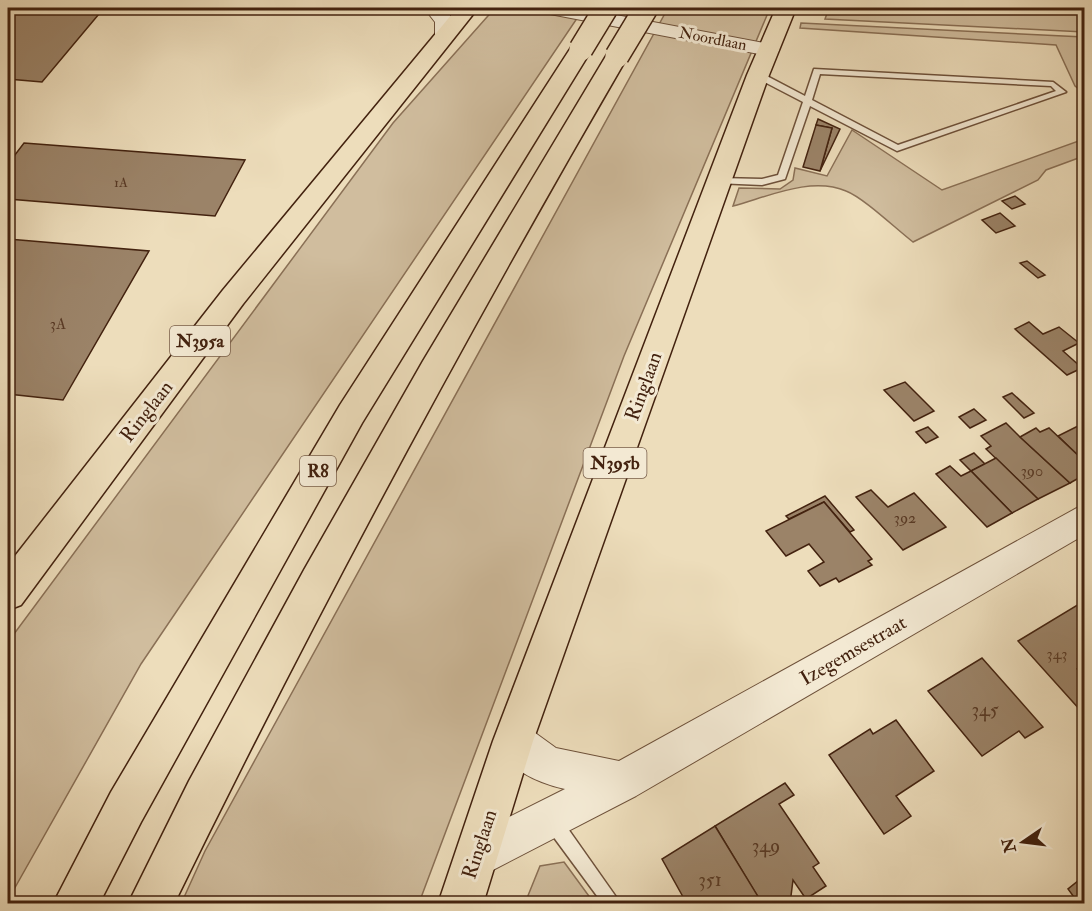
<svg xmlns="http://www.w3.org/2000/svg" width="1092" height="911" font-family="'IM FELL Double Pica',serif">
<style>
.green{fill:#d0bd9e;stroke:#8a7056;stroke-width:1.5}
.building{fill:#9b8368;stroke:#43220f;stroke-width:1.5}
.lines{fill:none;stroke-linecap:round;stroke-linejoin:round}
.service-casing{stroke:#6e513a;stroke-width:3}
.tertiary-casing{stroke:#6e513a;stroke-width:2}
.primary-casing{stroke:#43220f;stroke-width:3}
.motorway-casing{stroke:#43220f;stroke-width:3}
.service{fill:#f3e9d3;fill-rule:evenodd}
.tertiary{fill:#f3e9d3;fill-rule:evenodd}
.primary{fill:#edddbb;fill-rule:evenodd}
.motorway{fill:#edddbb;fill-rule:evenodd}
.motorway-bridge-casing{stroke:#43220f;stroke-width:26;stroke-linecap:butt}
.motorway-bridge{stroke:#edddbb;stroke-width:23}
.labels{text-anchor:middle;stroke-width:6;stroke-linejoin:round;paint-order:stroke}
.far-number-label{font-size:14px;fill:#593a25}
.far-street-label{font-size:16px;fill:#43220f;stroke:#f3e9d3}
.number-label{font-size:16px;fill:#593a25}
.shield{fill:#f3e9d3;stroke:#785e4a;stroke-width:1.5}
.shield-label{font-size:18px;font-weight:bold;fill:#43220f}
.street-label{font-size:20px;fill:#43220f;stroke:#f3e9d3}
.near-number-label{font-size:20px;fill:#593a25}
</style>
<rect width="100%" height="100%" fill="#edddbb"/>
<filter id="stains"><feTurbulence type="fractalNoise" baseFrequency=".00333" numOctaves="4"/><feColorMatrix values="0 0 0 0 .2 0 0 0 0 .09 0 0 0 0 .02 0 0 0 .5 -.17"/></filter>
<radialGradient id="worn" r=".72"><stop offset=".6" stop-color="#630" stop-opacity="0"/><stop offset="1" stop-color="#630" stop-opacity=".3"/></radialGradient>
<g class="green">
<polygon points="495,8 584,8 141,664 8,900 8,642 393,123"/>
<polygon points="668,8 770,8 624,356 419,903 181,904 205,851"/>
<polygon points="829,8 1084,8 1084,32 825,19"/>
<polygon points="801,23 1084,37 1084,93 1075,86 1056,45 800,28"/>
<path d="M852 130 942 190 1084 139V156L1046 170 1038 180 913 242C896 229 864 198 846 191 811 176 767 197 733 206L739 188 780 189 793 180 795 168 827 176Z"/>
<polygon points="564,862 594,903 525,903 540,866"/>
</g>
<g class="building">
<polygon points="8,8 104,8 42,82 8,79"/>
<polygon points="818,119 840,129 820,171 832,128 816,125"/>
<polygon points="816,125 832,128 820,171 803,167"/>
<polygon points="24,143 245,160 215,216 8,199 8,164"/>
<polygon points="1015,196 1025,204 1012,209 1002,201"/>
<polygon points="1000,213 1015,226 996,233 982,220"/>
<polygon points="8,239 149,251 63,400 8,394"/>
<polygon points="1027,261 1045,275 1038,278 1020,263"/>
<polygon points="1029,322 1043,334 1059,327 1079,343 1063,351 1082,368 1067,375 1015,329"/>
<polygon points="905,382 934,411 914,421 884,390"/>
<polygon points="1012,393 1034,413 1024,418 1003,397"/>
<polygon points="974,409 986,420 970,428 959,417"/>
<polygon points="1006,423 1020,437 1070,483 1038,499 986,449 991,446 981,436"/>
<polygon points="1084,423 1084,461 1058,436"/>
<polygon points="928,427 938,437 926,443 916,432"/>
<polygon points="1036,428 1040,432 1049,428 1084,461 1084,475 1070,483 1020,437"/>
<polygon points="974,453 985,464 971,471 960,460"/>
<polygon points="996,458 1038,499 1012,513 971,471"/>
<polygon points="950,466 961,476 971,471 1012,513 987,527 936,474"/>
<polygon points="871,490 888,507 914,493 946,527 903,550 856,497"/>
<polygon points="825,496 854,530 850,532 824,502 789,519 786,516"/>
<polygon points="824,502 872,559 868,561 872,565 839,582 836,578 820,586 808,571 824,562 809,544 786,556 766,531"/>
<polygon points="1084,601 1084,664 1077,669 1084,677 1084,709 1081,711 1018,641"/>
<polygon points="982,658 1043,727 1025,738 1019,731 982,756 928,691"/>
<polygon points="896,720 934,771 896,796 911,816 884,834 829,755 870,729 873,734"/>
<polygon points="785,783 794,795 779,804 819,863 813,867 826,886 806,899 793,880 790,904 762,904 715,826"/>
<polygon points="715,826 759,898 751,904 687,904 662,859"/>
<polygon points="1084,876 1084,904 1079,904 1068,889"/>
</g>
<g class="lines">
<defs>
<g id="service">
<path d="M814 69 1053 82 1066 92 897 151 810 106 785 179 762 185 716 183V179L719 178 762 179 778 175 803 102 755 77V73H761L805 96ZM820 74 1051 86 1056 91 898 145 812 100Z"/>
<polygon points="553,814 559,816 621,904 603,904 547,828 545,822 547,816"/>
</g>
<g id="tertiary">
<path d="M424 8H444C452 17 461 27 452 39H438L435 35V22Z"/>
<polygon points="540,8 579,8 769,44 776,46 779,50 776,54 769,56 550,14 543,12"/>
<path d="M1084 504V535L636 796 491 871 476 877 461 871 455 856 461 841 565 789C537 783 505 768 494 741L499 727 513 722 527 727 556 748 619 761Z"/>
</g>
<g id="primary">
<polygon points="457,8 478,8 243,304 21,605 8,610 8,565 223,290"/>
<polygon points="776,8 796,8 769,75 533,741 483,904 438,904 493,741 747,75"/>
</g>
<g id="motorway">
<polygon points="581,42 589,44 592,49 362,423 141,822 99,904 53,904 111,792 340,405 570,49 573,44"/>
<path d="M617 49 625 51 628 56C467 333 315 615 174 904H128L189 781 304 570 423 361 609 51Z"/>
</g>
</defs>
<use href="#service" class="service-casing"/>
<use href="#tertiary" class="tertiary-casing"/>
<use href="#primary" class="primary-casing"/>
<use href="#motorway" class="motorway-casing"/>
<use href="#service" class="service"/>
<use href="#tertiary" class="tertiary"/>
<use href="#primary" class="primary"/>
<use href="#motorway" class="motorway"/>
<defs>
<g id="motorway-bridge">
<polyline points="581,49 606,8"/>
<polyline points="617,56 646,8"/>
</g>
</defs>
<use href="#motorway-bridge" class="motorway-bridge-casing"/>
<use href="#motorway-bridge" class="motorway-bridge"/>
</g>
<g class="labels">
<g class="far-number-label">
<text x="121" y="187">1A</text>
</g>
<g class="far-street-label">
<text transform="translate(713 38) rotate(11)" y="6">Noordlaan</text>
</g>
<g class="number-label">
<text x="58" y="329">3A</text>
<text x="1032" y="476">390</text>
<text x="905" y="523">392</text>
<text x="1057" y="659">343</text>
</g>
<g class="shield">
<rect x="170" y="326" width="60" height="30" rx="4.5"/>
<rect x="583.5" y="448" width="63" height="30" rx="4.5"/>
<rect x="300" y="456" width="36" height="30" rx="4.5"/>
</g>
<g class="shield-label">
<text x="200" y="347">N395a</text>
<text x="615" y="469">N395b</text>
<text x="318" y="477">R8</text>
</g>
<g class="street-label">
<text transform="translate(643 386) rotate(-70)" y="7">Ringlaan</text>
<text transform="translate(146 411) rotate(-52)" y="7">Ringlaan</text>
<text transform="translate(853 650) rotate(-30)" y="7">Izegemsestraat</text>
<text transform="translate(479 844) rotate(-72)" y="7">Ringlaan</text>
</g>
<g class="near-number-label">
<text x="985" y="716">345</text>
<text x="766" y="852">349</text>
<text x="710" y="886">351</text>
</g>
</g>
<rect width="1092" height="911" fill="none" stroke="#edddbb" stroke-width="30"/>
<rect x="9" y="9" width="1074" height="893" fill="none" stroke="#43220f" stroke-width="3"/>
<rect x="15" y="15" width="1062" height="881" fill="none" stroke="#43220f" stroke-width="1.5"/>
<g transform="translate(1023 842) rotate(256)" stroke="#f3e9d3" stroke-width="4.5" paint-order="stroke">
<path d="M0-4.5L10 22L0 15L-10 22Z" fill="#43220f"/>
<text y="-9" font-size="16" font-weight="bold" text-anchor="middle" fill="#43220f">N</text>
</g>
<rect width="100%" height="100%" filter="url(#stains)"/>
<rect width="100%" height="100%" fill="url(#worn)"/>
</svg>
